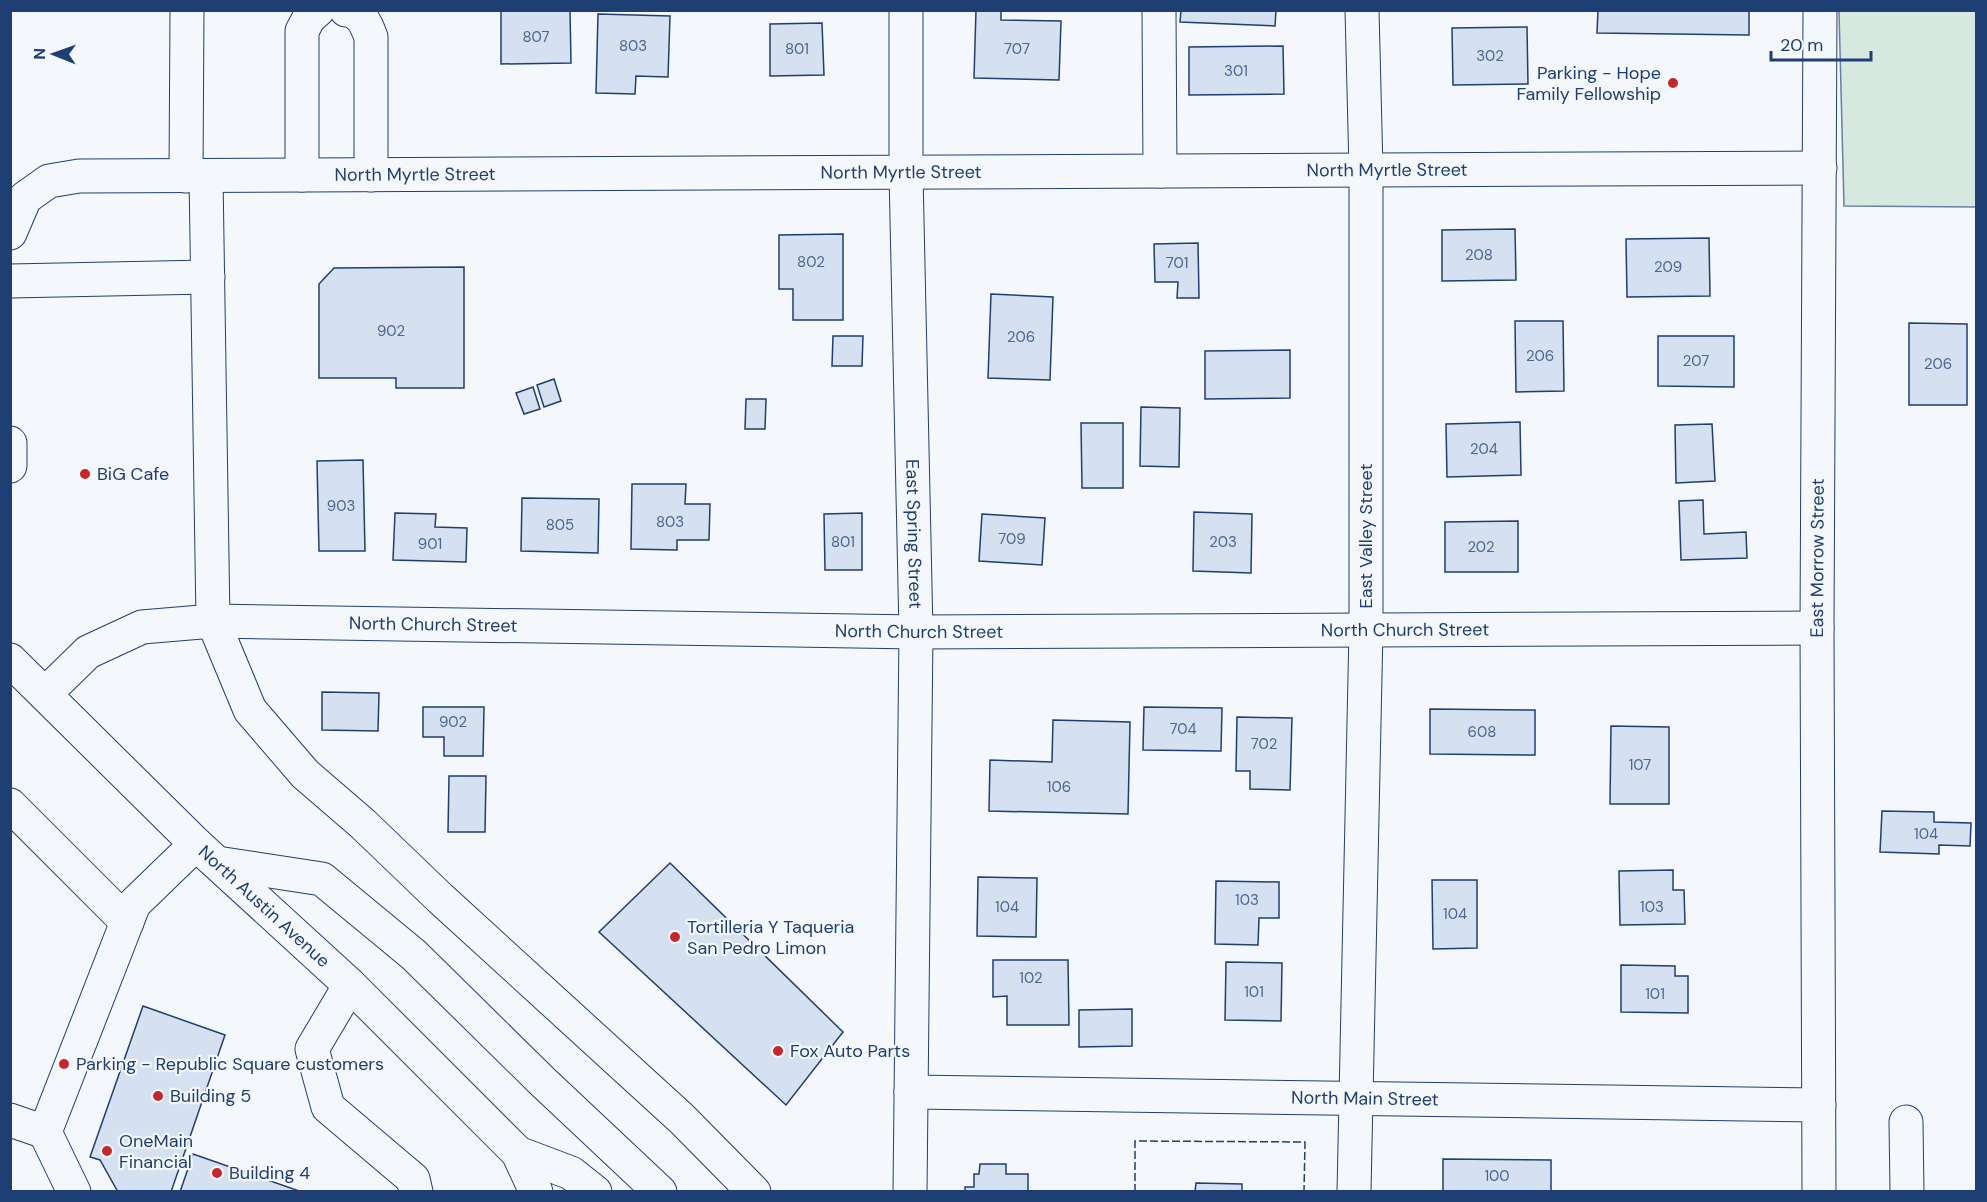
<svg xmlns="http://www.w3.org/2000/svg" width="1987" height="1202" font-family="'DM Sans',sans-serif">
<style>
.green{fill:#d7e8df;stroke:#687fa3;stroke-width:1.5}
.building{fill:#d5e0f0;stroke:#1d3f73;stroke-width:1.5}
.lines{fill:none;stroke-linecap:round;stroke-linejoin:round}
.minor-casing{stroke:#1d3f73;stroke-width:35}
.major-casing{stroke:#1d3f73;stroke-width:35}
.minor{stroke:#f4f7fb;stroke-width:33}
.major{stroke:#f4f7fb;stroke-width:33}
.fence{stroke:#1d3f73;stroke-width:1.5;stroke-dasharray:8 3;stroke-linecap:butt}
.poi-dot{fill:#c62828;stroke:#f4f7fb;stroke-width:2}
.labels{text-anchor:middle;stroke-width:4.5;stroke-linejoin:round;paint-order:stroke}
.number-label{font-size:15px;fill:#4b6792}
.poi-label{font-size:18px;fill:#1d3f73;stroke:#f4f7fb;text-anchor:start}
.street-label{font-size:18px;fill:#1d3f73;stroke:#f4f7fb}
</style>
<rect width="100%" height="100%" fill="#f4f7fb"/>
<polygon class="green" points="1839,11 1976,11 1976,207 1844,206"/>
<g class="building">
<polygon points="501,10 570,10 571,63 501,64"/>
<polygon points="976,10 1001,10 1001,20 1061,21 1059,80 974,78"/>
<polygon points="1181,10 1276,10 1275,26 1180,22"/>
<polygon points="1598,10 1749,10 1749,35 1597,33"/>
<polygon points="598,14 670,16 668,77 636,76 635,94 596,93"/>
<polygon points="822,23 824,75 770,76 770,24"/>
<polygon points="1527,27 1528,84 1453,85 1452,28"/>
<polygon points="1283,46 1284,94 1189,95 1189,47"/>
<polygon points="1515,229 1516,280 1442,281 1442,230"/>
<polygon points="843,234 843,320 793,320 793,289 779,289 779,235"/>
<polygon points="1709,238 1710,296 1627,297 1626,239"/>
<polygon points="1198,243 1199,298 1177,298 1178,282 1155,282 1154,244"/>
<polygon points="464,267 464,388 396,388 396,378 319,378 319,284 334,268"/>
<polygon points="991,294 1053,297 1050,380 988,378"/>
<polygon points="1515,321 1563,321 1564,391 1516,392"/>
<polygon points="1909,323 1967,324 1967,405 1909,405"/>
<polygon points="833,336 863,336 862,366 832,366"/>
<polygon points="1658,336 1734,336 1734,387 1658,386"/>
<polygon points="1290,350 1290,398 1205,399 1205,351"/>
<polygon points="554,379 561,401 544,407 537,385"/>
<polygon points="533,387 540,409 524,414 516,393"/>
<polygon points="746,399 766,399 765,429 745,429"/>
<polygon points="1141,407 1180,408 1179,467 1140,466"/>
<polygon points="1520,422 1521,475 1447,477 1446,424"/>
<polygon points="1081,423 1123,423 1123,488 1082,488"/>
<polygon points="1712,424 1715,481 1676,483 1675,425"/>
<polygon points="363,460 365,551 319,551 317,461"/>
<polygon points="632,484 686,484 685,504 710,504 709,540 677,540 677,550 631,549"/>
<polygon points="522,498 599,499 598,553 521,551"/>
<polygon points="1703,500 1704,534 1746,532 1747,558 1681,560 1679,501"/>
<polygon points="1194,512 1252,514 1251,573 1193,571"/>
<polygon points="395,513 436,514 435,527 467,528 466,562 393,560"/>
<polygon points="862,513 862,570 825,570 824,514"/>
<polygon points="982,514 1045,518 1042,565 979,561"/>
<polygon points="1518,521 1518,572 1445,572 1445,522"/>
<polygon points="322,692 379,693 378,731 322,730"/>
<polygon points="423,707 484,707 483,756 444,756 444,737 423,737"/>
<polygon points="1144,707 1222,708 1221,751 1143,750"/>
<polygon points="1430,709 1535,710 1535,755 1430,754"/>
<polygon points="1237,717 1292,718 1290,790 1250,789 1250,771 1236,771"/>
<polygon points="1053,720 1130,722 1128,814 989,811 990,760 1052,762"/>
<polygon points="1611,726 1669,727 1669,804 1610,804"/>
<polygon points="449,776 486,776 485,832 448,832"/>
<polygon points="1882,811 1934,812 1934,822 1971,823 1970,846 1939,845 1939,854 1880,852"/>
<polygon points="670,863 843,1032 786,1105 599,932"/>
<polygon points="1673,870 1673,890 1684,890 1685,924 1620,925 1619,871"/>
<polygon points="978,877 1037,878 1036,937 977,936"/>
<polygon points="1432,880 1477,880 1477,948 1433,949"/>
<polygon points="1216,881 1279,882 1279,918 1259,918 1258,945 1215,944"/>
<polygon points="993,960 1068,960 1069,1025 1007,1025 1007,996 993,997"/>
<polygon points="1226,962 1282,963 1281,1021 1225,1020"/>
<polygon points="1621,965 1675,966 1675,976 1688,976 1688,1013 1621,1012"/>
<polygon points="143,1006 225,1035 171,1192 118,1192 100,1160 90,1157"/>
<polygon points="1132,1009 1132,1046 1079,1047 1079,1010"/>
<polygon points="193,1154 302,1192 180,1192"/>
<polygon points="1443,1159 1551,1160 1551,1192 1443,1191"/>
<polygon points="980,1164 1006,1164 1006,1174 1028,1174 1028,1192 965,1192 965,1187 974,1187 974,1174 979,1174"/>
<polygon points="1196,1183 1242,1184 1242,1192 1195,1192"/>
</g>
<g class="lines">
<defs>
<g id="minor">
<path d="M346 10C361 11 366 24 371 37V175"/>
<path id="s1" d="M906 10V173L916 632 910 1192"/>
<polyline points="1159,10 1160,171"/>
<polyline points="302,175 302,31 309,18 318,10"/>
<polyline points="186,176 187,10"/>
<polyline points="206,176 213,621 250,710 305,774 363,824 440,898 682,1119 754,1192"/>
<path id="s2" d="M10 233 25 198 49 181 79 176 1820 168"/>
<polyline points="10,281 208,277"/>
<polyline points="10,443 10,466"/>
<path id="s3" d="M45 694 88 652 142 627 213 621 916 632 1817 628"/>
<polyline points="10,805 127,922"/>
<polyline points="350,985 312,1049 328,1107 413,1179 416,1192"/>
<path id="s4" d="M911 1092 1819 1105"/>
<polyline points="10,1120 45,1132 134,904 196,844"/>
<polyline points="1906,1122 1907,1192"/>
<polyline points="45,1132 74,1192"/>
<polyline points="1354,1192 1366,629 1366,170 1362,10"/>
<path id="s5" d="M1819 1192 1817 628 1820 10"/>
</g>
<g id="major">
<path id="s6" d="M10 660 196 844 350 985 518 1153 536 1192"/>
<polyline points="217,863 322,879 414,955 542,1081 660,1192"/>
<polyline points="518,1153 571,1173 595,1192"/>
</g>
</defs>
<use href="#minor" class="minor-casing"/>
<use href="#major" class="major-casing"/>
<use href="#minor" class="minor"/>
<use href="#major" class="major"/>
<polyline class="fence" points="1135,1192 1135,1141 1305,1142 1304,1192"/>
</g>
<g class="poi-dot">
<circle cx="1673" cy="83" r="6"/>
<circle cx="85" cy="474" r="6"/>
<circle cx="675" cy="937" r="6"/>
<circle cx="778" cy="1051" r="6"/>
<circle cx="64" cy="1064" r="6"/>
<circle cx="158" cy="1096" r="6"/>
<circle cx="107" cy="1151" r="6"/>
<circle cx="217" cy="1173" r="6"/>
</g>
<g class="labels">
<g class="number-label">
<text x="536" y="42">807</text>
<text x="633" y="51">803</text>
<text x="797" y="54">801</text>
<text x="1017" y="54">707</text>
<text x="1490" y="61">302</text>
<text x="1236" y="76">301</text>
<text x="1479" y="260">208</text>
<text x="811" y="267">802</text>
<text x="1177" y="268">701</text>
<text x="1668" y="272">209</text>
<text x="391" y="336">902</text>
<text x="1021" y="342">206</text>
<text x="1540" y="361">206</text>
<text x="1696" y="366">207</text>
<text x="1938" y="369">206</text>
<text x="1484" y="454">204</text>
<text x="341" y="511">903</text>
<text x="670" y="527">803</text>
<text x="560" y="530">805</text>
<text x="1012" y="544">709</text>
<text x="843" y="547">801</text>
<text x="1223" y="547">203</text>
<text x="430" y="549">901</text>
<text x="1481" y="552">202</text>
<text x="453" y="727">902</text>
<text x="1183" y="734">704</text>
<text x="1482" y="737">608</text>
<text x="1264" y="749">702</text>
<text x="1640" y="770">107</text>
<text x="1059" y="792">106</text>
<text x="1926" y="839">104</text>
<text x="1247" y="905">103</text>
<text x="1007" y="912">104</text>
<text x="1652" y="912">103</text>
<text x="1455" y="919">104</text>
<text x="1031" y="983">102</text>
<text x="1254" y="997">101</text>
<text x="1655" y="999">101</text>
<text x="1497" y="1181">100</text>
</g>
<g class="poi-label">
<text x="1661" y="79" text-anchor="end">Parking - Hope<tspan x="1661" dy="21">Family Fellowship</tspan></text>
<text x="97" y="480">BiG Cafe</text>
<text x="687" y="933">Tortilleria Y Taqueria<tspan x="687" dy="21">San Pedro Limon</tspan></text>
<text x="790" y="1057">Fox Auto Parts</text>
<text x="76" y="1070">Parking - Republic Square customers</text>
<text x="170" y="1102">Building 5</text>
<text x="119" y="1147">OneMain<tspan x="119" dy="21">Financial</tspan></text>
<text x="229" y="1179">Building 4</text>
</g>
<g class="street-label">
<text dy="6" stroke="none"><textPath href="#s2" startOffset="1406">North Myrtle Street</textPath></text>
<text dy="6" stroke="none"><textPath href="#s2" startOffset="920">North Myrtle Street</textPath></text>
<text dy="6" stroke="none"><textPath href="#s2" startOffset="434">North Myrtle Street</textPath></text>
<text dy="6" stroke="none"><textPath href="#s1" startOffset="524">East Spring Street</textPath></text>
<text transform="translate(1366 536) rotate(-90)" y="6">East Valley Street</text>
<text dy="6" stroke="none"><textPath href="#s5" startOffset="634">East Morrow Street</textPath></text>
<text dy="6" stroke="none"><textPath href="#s3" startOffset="411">North Church Street</textPath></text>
<text dy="6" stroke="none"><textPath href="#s3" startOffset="1383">North Church Street</textPath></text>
<text dy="6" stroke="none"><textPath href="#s3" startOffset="897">North Church Street</textPath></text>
<text dy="6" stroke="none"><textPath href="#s6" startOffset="354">North Austin Avenue</textPath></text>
<text dy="6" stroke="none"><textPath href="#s4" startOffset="454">North Main Street</textPath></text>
</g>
</g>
<rect width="1987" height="1202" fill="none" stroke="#1d3f73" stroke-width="24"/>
<g transform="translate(54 54) rotate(271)" stroke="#f4f7fb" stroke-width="4.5" paint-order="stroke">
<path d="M0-4.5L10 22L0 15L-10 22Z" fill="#1d3f73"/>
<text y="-9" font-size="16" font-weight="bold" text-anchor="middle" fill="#1d3f73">N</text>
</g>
<path d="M1771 51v9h100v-9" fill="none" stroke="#1d3f73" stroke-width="3"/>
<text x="1780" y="51" font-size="18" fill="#1d3f73" stroke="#f4f7fb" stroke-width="4.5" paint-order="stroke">20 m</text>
</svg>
